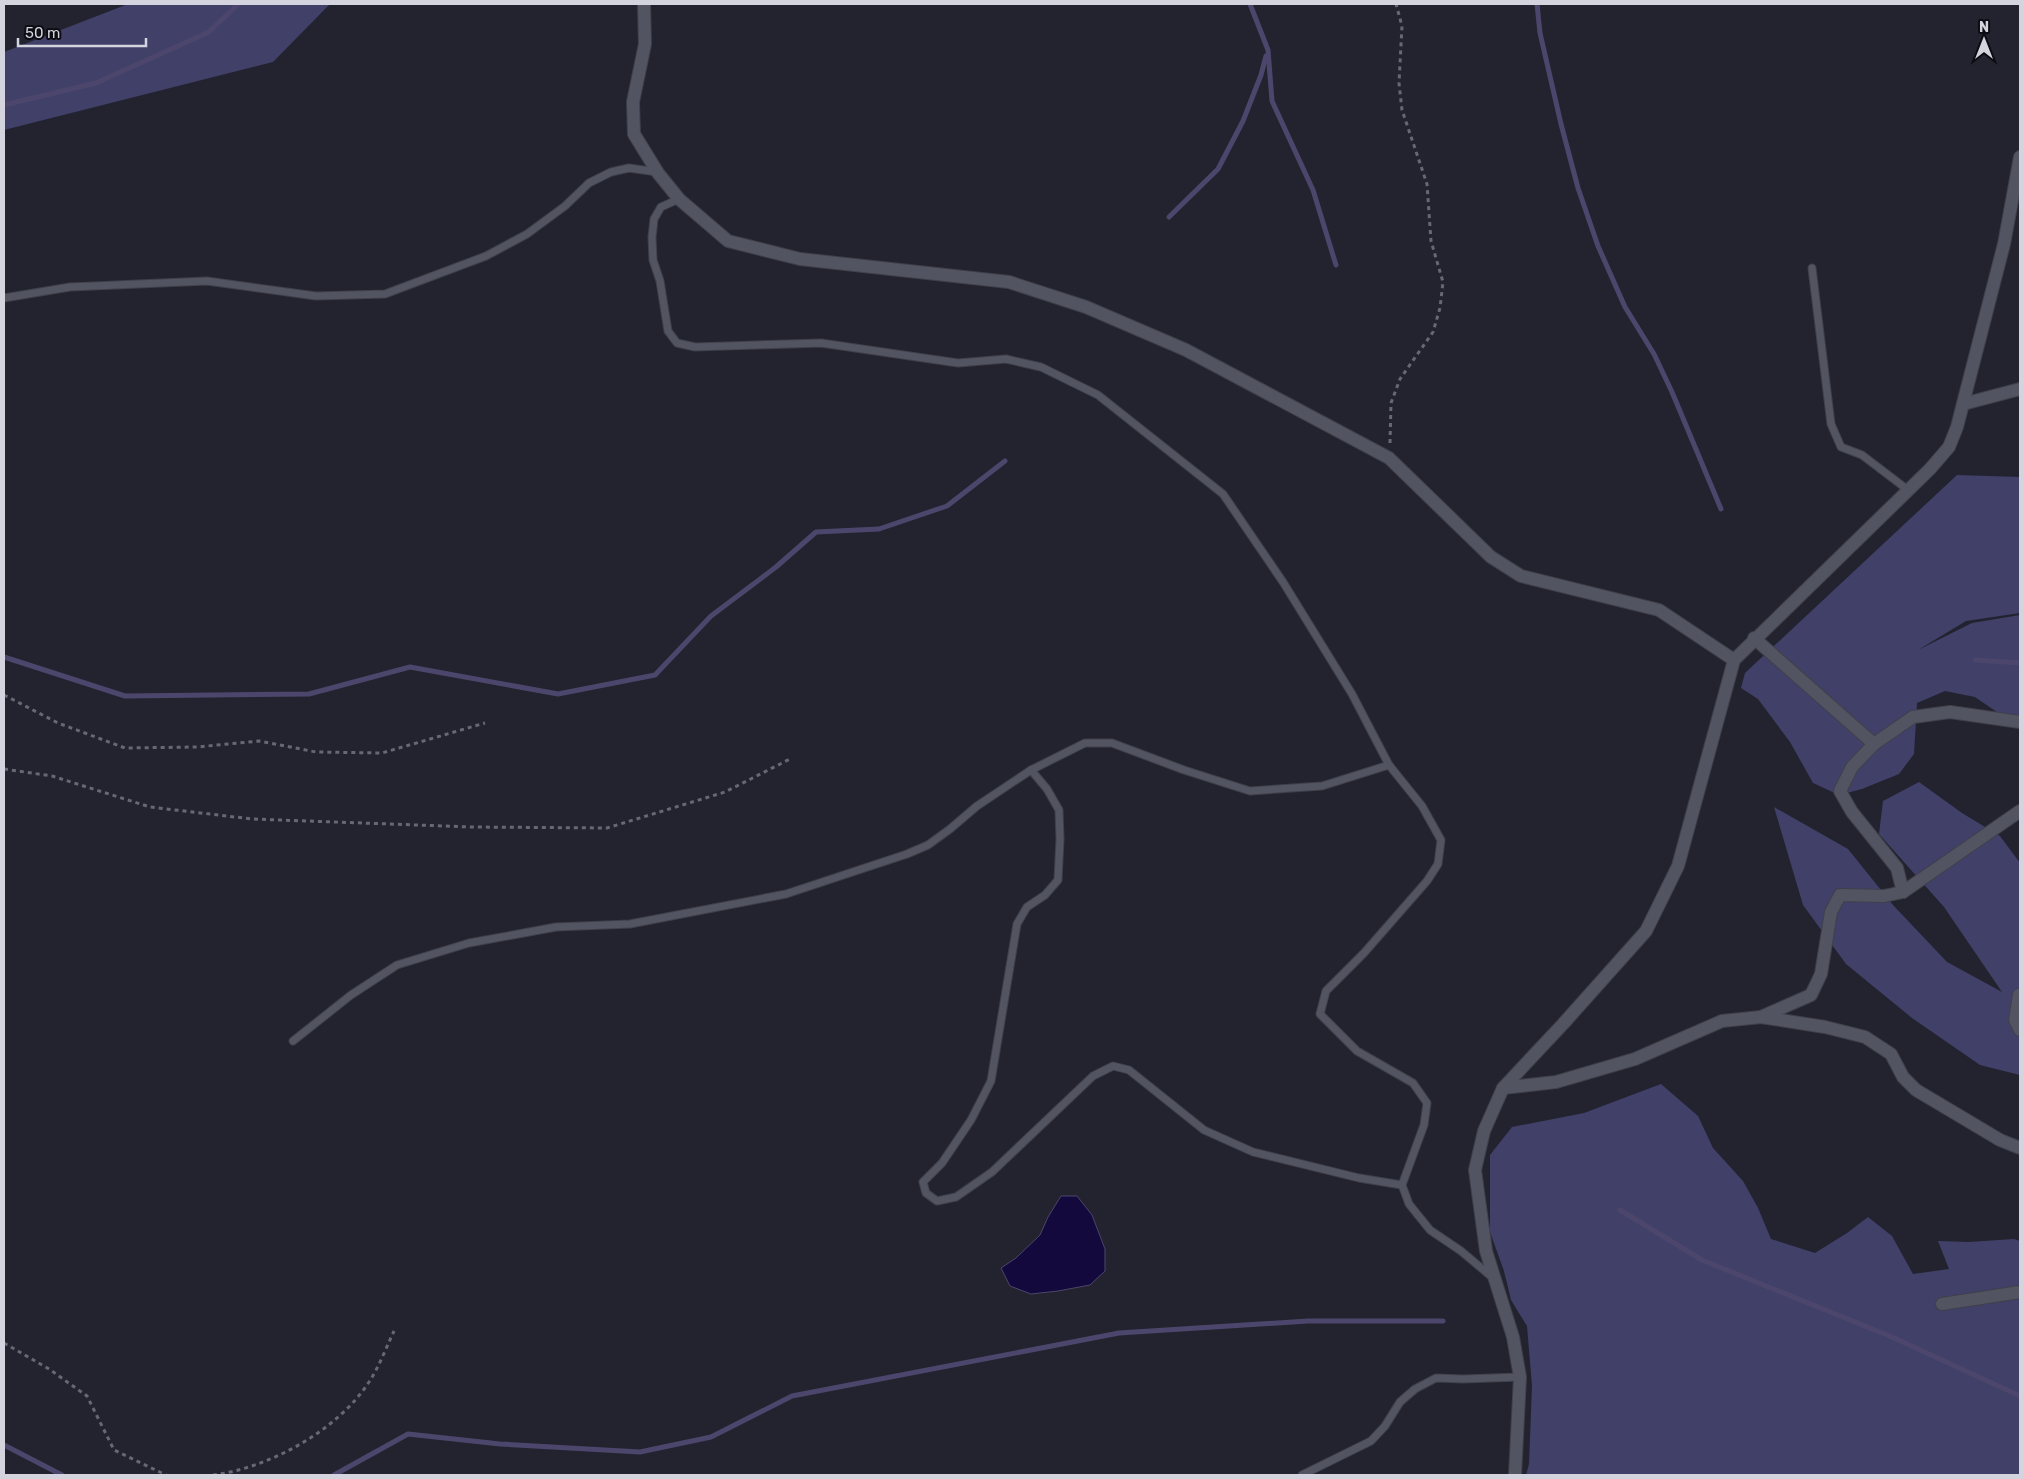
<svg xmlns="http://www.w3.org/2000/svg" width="2024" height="1479" font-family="Rubik,sans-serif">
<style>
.green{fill:#404069}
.water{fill:#13093c;stroke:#4d466c}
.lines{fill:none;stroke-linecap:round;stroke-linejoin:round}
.stream{stroke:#4d466c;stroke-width:5}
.service-casing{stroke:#40404a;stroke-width:9}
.minor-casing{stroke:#40404a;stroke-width:14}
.path{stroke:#676872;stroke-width:3;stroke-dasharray:4 4;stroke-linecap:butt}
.service{stroke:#535462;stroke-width:7}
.minor{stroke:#535462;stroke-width:12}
</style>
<rect width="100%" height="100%" fill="#22232f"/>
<g class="green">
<polygon points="128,4 330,4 273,62 4,130 4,52"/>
<polygon points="1957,475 2020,477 2020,613 1966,621 1918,650 1972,623 2020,615 2020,728 1975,697 1945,691 1917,703 1914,754 1899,774 1862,789 1839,795 1813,783 1790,742 1758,699 1741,688 1745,673"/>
<polygon points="1919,782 1962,813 2000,836 2020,863 2020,1075 1980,1065 1912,1018 1846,964 1803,905 1774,807 1848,849 1893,905 1947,962 2002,992 1944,907 1879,834 1883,801"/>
<polygon points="1661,1084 1698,1116 1713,1148 1743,1181 1758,1208 1771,1239 1815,1253 1847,1233 1868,1217 1892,1236 1913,1274 1949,1269 1938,1241 1969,1242 2014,1239 2020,1241 2020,1475 1526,1475 1529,1464 1532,1386 1527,1326 1511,1300 1504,1271 1490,1232 1490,1155 1512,1127 1584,1113"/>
</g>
<polygon class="water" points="1061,1196 1077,1196 1092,1215 1105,1249 1105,1271 1090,1285 1058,1291 1031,1294 1010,1286 1001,1268 1016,1258 1040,1235 1048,1217"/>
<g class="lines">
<g class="stream">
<polyline points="1250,4 1268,50 1272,101 1313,190 1336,265"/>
<polyline points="1537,4 1540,33 1561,124 1578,188 1598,246 1625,307 1654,354 1672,392 1721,509"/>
<polyline points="4,105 96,83 209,32 238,4"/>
<polyline points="1169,217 1218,169 1243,121 1261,75 1266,56"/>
<polyline points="4,657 125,696 309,694 410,667 558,694 655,675 711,616 776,567 816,532 879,529 947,506 1005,461"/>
<polyline points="1975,660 2020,663"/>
<polyline points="1620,1210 1702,1260 1892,1337 2020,1396"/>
<polyline points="4,1445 62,1475"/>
<polyline points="334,1475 408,1434 500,1444 640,1452 711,1437 792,1396 1119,1333 1308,1321 1443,1321"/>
</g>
<defs>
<g id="service">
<polyline points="679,199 661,207 654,219 652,237 653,260 660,281 668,331 677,343 695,347 821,343 958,363 1006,359 1041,367 1098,395 1223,494 1283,582 1352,694 1389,765 1422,806 1441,840 1438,864 1427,881 1364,953 1326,991 1320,1014 1357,1051 1413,1083 1427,1103 1424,1125 1402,1185 1409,1204 1430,1230 1461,1251 1492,1277"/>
<polyline points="1812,268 1831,424 1841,447 1862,455 1908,490"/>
<polyline points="4,298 70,287 207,281 316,296 385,294 486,256 527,234 565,206 589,183 611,172 629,168 657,172"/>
<polyline points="1031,770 1047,789 1059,810 1060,839 1058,880 1045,895 1027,907 1017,924 991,1081 971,1120 942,1163 923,1182 926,1193 937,1201 956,1197 992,1172 1093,1076 1113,1066 1129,1070 1204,1130 1253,1152 1359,1178 1402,1185"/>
<polyline points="293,1041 351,995 397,965 469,943 556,927 630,924 786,894 907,854 928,845 950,829 977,806 1031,770 1085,743 1112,743 1184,770 1250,791 1322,786 1389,765"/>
<polyline points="1302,1475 1371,1441 1385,1426 1400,1402 1415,1389 1436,1378 1463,1379 1520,1377"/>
</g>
<g id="minor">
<polyline points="644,4 645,44 633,102 634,134 658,173 679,199 728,241 800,259 1009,282 1086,307 1186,350 1389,458 1491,557 1521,576 1659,610 1734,660"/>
<polyline points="1963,404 2020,389"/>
<polyline points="1754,638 1874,744"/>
<polyline points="1903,892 1897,868 1852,812 1840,791 1852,767 1874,744 1913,717 1950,712 2020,722"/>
<polyline points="2020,995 2019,995 2015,1020 2020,1030"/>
<polyline points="1761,1017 1811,995 1821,974 1831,912 1840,895 1884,896 1903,892 2020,811"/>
<polyline points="1503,1088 1556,1082 1635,1059 1722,1021 1761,1017 1825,1027 1865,1037 1891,1054 1903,1077 1916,1090 2000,1140 2020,1148"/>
<polyline points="1942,1304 2020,1292"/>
<polyline points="1515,1475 1520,1377 1513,1337 1486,1251 1475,1170 1484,1131 1503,1088 1563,1024 1646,931 1678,866 1734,660 1930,469 1949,447 1957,427 2004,244 2020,157"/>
</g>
</defs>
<use href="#service" class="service-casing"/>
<use href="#minor" class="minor-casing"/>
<g class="path">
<polyline points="1390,443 1391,403 1400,379 1433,332 1440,308 1443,282 1431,241 1427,184 1402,110 1399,83 1402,26 1396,4"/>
<polyline points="4,695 58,723 125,748 197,747 259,741 316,752 382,753 485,723"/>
<polyline points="4,769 52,776 150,807 252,819 472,827 607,828 725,792 790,759"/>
<polyline points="4,1343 49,1369 87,1396 114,1450 166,1475"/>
<path d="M213 1475C269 1468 337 1431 369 1382 379 1367 386 1348 394 1331"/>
</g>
<use href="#service" class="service"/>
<use href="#minor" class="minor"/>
</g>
<rect width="2024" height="1479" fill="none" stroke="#d3d4dd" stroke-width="10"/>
<g transform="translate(1984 40)" stroke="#0c0d12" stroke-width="4" paint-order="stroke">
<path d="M0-4L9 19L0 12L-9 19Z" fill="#d3d4dd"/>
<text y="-8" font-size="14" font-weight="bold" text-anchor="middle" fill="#d3d4dd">N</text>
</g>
<path d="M18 38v8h128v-8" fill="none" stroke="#d3d4dd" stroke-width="2.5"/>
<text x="25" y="38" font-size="15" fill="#d3d4dd" stroke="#0c0d12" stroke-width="4" paint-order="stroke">50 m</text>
</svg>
